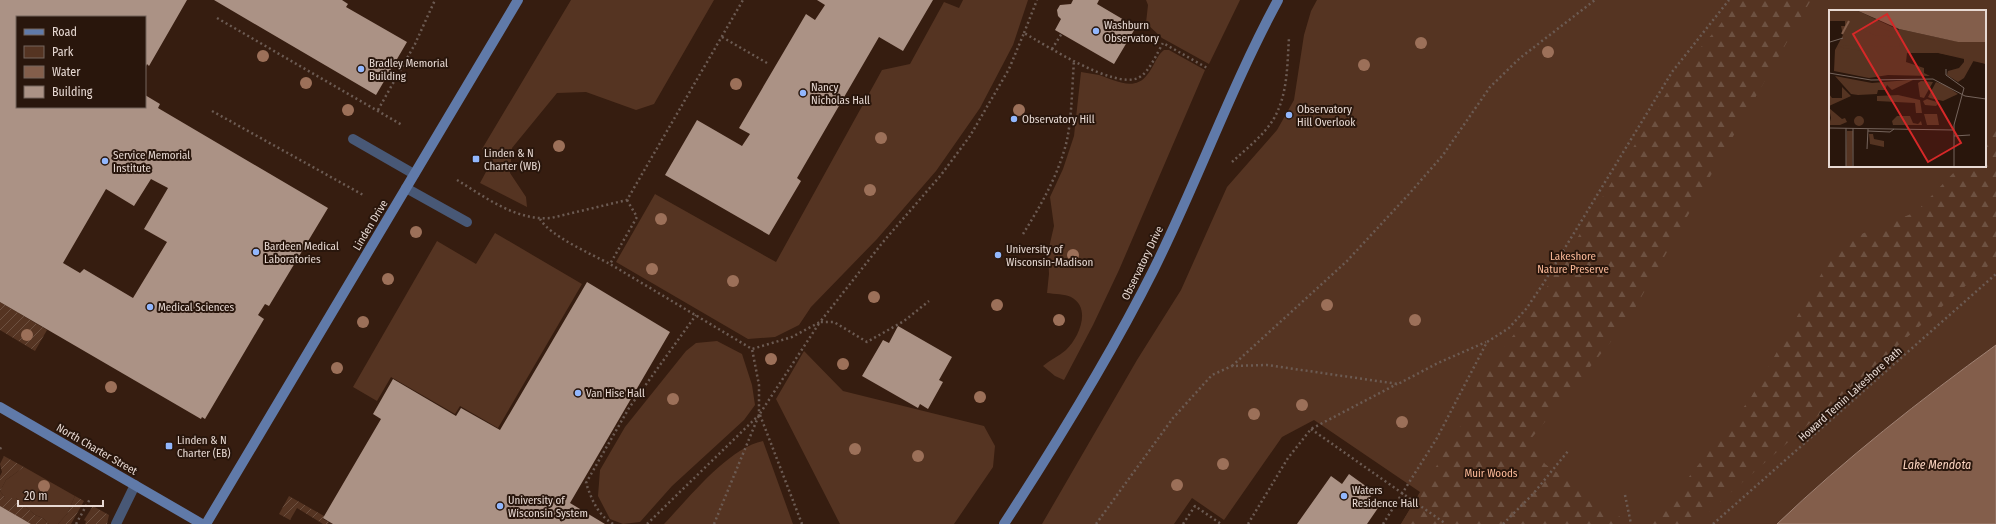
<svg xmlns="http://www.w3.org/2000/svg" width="1996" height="524" font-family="'Fira Sans Condensed',sans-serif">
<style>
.built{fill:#361d10;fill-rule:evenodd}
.green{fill:#553422;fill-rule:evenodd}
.forest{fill:url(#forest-firs)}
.garden{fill:url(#garden-furrows)}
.water{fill:#835e4b;stroke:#a18374}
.building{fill:#ab9285;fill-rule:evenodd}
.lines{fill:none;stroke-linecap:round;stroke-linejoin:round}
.path{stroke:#6c5b53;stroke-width:2.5;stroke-dasharray:2 3;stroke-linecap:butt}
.lane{stroke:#485876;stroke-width:10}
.secondary{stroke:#607aa9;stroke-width:10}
.tree{fill:#9c7059}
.poi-dot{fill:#92b7fd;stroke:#29160c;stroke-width:1.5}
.labels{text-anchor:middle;stroke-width:4;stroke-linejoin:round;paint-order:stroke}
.poi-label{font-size:11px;fill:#e7d9d3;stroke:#29160c;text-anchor:start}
.street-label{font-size:11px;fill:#e7d9d3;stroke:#29160c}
.park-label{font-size:11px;fill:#fab998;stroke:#29160c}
.water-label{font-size:12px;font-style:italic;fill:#fbd4c0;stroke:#29160c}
.inset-river{fill:none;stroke:#835e4b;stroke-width:2}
.inset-road{fill:none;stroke:#75645c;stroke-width:1}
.view{fill:#d62828;fill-opacity:0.15;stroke:#d62828;stroke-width:2}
.inset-edge{fill:none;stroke:#e7d9d3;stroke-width:2}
</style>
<defs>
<pattern id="forest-firs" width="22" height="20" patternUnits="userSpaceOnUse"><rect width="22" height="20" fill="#553422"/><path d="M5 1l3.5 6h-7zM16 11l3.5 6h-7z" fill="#6d5141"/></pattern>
<pattern id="garden-furrows" width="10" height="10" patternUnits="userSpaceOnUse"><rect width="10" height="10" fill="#553422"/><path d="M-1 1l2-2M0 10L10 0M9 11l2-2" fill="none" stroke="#6d5141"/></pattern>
</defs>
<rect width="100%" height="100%" fill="#29160c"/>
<path class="built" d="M0 0H1996V345L1838 470 1777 524H0ZM1830 11H1985V166H1830ZM17 17H145V107H17Z"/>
<g class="green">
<polygon points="571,0 714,0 654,104 636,110 586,92 557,93 512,148 510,173 526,197 527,207 480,183 494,157 482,149"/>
<polygon points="963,0 1028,0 1013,45 980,108 936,171 877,239 811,307 799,325 775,337 748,339 616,262 655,194 776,262 882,70 910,64 944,2 959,8"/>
<polygon points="1146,0 1240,0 1209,64 1162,38 1146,23 1148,5"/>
<path d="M1317 0H1996V345C1920 400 1845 459 1777 524H1401L1420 492 1314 420 1282 437 1224 520 1192 498 1174 524H1042L1137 360 1181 290 1227 187 1277 130 1294 100 1304 35 1311 11ZM1830 11H1985V166H1830Z"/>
<path d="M1164 50H1169L1205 70 1119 270 1093 325 1064 380 1055 376 1043 366C1050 360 1059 356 1066 350 1079 338 1092 308 1071 297 1065 294 1054 294 1047 293L1049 274 1048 252 1054 226 1050 197 1063 169 1074 136 1081 72C1087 73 1093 74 1099 75 1115 80 1134 92 1147 75 1154 67 1156 56 1164 50Z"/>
<polygon points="495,233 582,284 498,428 460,406 455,414 391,377 377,401 353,387 437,241 476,264"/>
<polygon points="717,341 742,354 752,385 755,405 744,420 672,486 640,522 623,524 610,519 598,496 600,470 625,427 686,351 696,343"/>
<polygon points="804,351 843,391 984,426 995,446 993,467 954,524 840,524 776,399"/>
<path d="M763 441 793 524H664C688 499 728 448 763 441Z"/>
<polygon points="24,467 75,496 67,514 58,524 49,524 43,518 35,515 16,498 5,498 0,491 6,480"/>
</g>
<g class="forest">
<polygon points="1737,0 1811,0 1627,322 1530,440 1545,464 1630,524 1401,524 1459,429 1479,381 1536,305 1679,73 1719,26"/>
<polygon points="1996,128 1996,259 1695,524 1652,524 1750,399 1839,243 1916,212 1960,166 1985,166 1985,139"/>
</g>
<g class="garden">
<polygon points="0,302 47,330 35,351 0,330"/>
<polygon points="4,456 24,467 6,480 0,491 5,498 16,498 35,515 43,518 49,524 31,524 0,506 0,476 2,472 0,464"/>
<polygon points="75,496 84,501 71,524 58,524 67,514"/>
<polygon points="289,496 324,516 323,519 329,522 328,524 323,524 297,508 290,520 279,514"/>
<polygon points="93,506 109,515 107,524 85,524 86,521 84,520"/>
</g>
<path class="water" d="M1996 345V524H1777C1845 459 1920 400 1996 345Z"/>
<g class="building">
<path d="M0 0H187L149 66 147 64 145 68V17H17V107H145V95L160 104 158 108 328 208 269 306 265 304 258 315 264 319 205 419 202 417 201 419 0 302ZM151 179 168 188 144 229 167 242 133 298 84 269 80 273 63 263 106 189 134 206Z"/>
<polygon points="214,0 342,0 348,4 346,7 407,42 376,95"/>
<polygon points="817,0 933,0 903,51 879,37 797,178 801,181 769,235 665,175 697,120 742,146 750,134 739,128 806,14 815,20 825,5"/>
<polygon points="1073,0 1099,0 1097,4 1136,27 1114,64 1055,30 1061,19 1058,16 1057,10 1060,5 1071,4"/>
<polygon points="587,282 670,332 570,503 605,524 333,524 323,518 381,419 373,414 393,379 456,416 461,408 500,430"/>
<polygon points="898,326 952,357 939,380 943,382 928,409 920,404 918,408 862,376 883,340 889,343"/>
<polygon points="1349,474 1374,492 1367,501 1378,508 1367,524 1297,524 1331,476 1342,484"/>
<polygon points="0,506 31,524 0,524"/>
</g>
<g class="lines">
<g class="path">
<polyline points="217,18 402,125"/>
<polyline points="1024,33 1037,0"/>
<polyline points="722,37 767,63"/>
<polyline points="1052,49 1062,33"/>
<polyline points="378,110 415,44 435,0"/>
<polyline points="212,111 365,196"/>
<path d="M1232 162C1246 149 1263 136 1273 120 1288 95 1287 66 1289 38"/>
<path d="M457 180C485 197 516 221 551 218L627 200 743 0"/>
<path d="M627 200 637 217 610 264 752 349 792 337 820 322 883 242 941 175 970 136 1009 69 1024 33C1047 46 1114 89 1138 78 1149 73 1157 53 1163 43L1209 69"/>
<path d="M540 219C550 236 591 254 610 264"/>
<path d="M1023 234C1041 205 1059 174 1067 140 1072 115 1072 87 1074 61"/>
<polyline points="1232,366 1347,261 1409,194 1443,155 1490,87 1520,58 1595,0"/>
<polyline points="760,415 802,524"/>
<polyline points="1311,429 1446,524"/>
<polyline points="0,449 2,446"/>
<polyline points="1625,495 1631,524"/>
<polyline points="76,524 90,499"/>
<path d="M613 524C597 514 592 500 586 483L629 408 696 315"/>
<polyline points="647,524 759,415 759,385 752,349"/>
<polyline points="714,524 759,415 820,322 834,322 867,342 904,321 929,301"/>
<polyline points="1096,524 1173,418 1212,375 1232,366 1267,365 1398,384 1438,363 1486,342"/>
<polyline points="1183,524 1195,506 1221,524"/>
<polyline points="1248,524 1288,458 1311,429 1397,384"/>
<polyline points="1383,524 1437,438 1487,342 1509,328 1526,309 1543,284 1672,72 1729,0"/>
<polyline points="1503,524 1533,494 1568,451"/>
<polyline points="1713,524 1996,274"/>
</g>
<g class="lane">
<polyline points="353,139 414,174"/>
<polyline points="406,188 467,222"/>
<polyline points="116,524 135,485"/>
</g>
<g class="secondary">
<polyline points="0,407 202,524"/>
<polyline points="206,524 518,0"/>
<path d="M1004 524C1058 441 1110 357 1154 269 1198 180 1231 87 1278 0"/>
</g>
</g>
<g class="tree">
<circle cx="1421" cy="43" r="6"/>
<circle cx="1548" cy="52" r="6"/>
<circle cx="263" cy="56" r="6"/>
<circle cx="1364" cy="65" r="6"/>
<circle cx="306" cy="83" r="6"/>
<circle cx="736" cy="84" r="6"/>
<circle cx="348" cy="110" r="6"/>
<circle cx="1019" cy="110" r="6"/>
<circle cx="881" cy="138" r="6"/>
<circle cx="559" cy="146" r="6"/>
<circle cx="870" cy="190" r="6"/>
<circle cx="661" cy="219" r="6"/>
<circle cx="416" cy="232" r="6"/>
<circle cx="1073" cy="255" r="6"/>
<circle cx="652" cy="269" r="6"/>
<circle cx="388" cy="279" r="6"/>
<circle cx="733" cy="281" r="6"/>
<circle cx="874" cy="297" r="6"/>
<circle cx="997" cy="305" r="6"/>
<circle cx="1327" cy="305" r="6"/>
<circle cx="1059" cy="320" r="6"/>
<circle cx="1415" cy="320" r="6"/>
<circle cx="363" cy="322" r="6"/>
<circle cx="27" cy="335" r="6"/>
<circle cx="771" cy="359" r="6"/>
<circle cx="843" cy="364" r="6"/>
<circle cx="337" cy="368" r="6"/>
<circle cx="111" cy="387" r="6"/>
<circle cx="980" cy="397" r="6"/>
<circle cx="673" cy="399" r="6"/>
<circle cx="1302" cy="405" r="6"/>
<circle cx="1254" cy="414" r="6"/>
<circle cx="1402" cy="422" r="6"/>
<circle cx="855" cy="449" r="6"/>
<circle cx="918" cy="456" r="6"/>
<circle cx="1223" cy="464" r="6"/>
<circle cx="1177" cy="485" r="6"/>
<circle cx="44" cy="486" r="6"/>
</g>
<g class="poi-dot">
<circle cx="1096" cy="31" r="4"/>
<circle cx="361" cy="69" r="4"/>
<circle cx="803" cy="93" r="4"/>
<circle cx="1289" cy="115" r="4"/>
<circle cx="1014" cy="119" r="4"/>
<rect x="472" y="155" width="8" height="8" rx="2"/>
<circle cx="105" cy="161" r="4"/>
<circle cx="256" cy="252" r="4"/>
<circle cx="998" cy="255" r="4"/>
<circle cx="150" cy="307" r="4"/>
<circle cx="578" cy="393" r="4"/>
<rect x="165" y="442" width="8" height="8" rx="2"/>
<circle cx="1344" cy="496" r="4"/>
<circle cx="500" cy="506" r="4"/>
</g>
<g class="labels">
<g class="poi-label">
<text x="1104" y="29">Washburn<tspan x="1104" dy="13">Observatory</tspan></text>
<text x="369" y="67">Bradley Memorial<tspan x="369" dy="13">Building</tspan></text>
<text x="811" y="91">Nancy<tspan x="811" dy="13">Nicholas Hall</tspan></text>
<text x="1297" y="113">Observatory<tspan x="1297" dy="13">Hill Overlook</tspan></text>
<text x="1022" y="123">Observatory Hill</text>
<text x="484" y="157">Linden &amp; N<tspan x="484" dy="13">Charter (WB)</tspan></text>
<text x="113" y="159">Service Memorial<tspan x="113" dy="13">Institute</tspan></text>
<text x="264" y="250">Bardeen Medical<tspan x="264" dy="13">Laboratories</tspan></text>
<text x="1006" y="253">University of<tspan x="1006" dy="13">Wisconsin-Madison</tspan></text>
<text x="158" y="311">Medical Sciences</text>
<text x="586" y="397">Van Hise Hall</text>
<text x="177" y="444">Linden &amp; N<tspan x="177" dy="13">Charter (EB)</tspan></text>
<text x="1352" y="494">Waters<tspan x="1352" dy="13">Residence Hall</tspan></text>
<text x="508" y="504">University of<tspan x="508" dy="13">Wisconsin System</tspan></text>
</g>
<g class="street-label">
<text transform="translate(370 225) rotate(-59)" y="4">Linden Drive</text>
<text transform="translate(1142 263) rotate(-64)" y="4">Observatory Drive</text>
<text transform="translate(1850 394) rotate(-42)" y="4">Howard Temin Lakeshore Path</text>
<text transform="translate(97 449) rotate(30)" y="4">North Charter Street</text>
</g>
<g class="park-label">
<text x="1573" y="260">Lakeshore<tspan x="1573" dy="13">Nature Preserve</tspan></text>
<text x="1491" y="477">Muir Woods</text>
</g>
<g class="water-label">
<text x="1937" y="469">Lake Mendota</text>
</g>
</g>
<g transform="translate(1829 10)">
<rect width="157" height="157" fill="#29160c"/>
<path d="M0 0H27L70 20 129 32H157V54L109 43H78L77 52 95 58V63L101 66 59 65 40 68 5 61 6 40 14 25 12 16H16V11H0ZM6 66 43 73 79 70H84L63 80 58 75 56 80H49L48 84 29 85 22 84ZM92 71 104 72 95 88 91 87 89 73ZM107 72 116 75 129 84 114 91 101 88 99 87ZM13 77 22 86 0 96V84L3 88H13ZM69 85 91 90 93 103H87L86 93 48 91V86ZM98 89 108 92 109 94 107 96 96 95 94 91ZM0 98 13 109 16 108 18 112 11 115H0L2 108ZM95 104H108L110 115H98ZM25 111a5 5 0 1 1 10 0a5 5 0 1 1-10 0ZM68 106H81L84 113 89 114 92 111 93 115H64L63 111ZM18 121H24L23 157H17ZM40 124H44L45 129 55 131V137L41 134Z" fill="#553422"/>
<path d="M36 13 69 24 70 19 129 32H157V54L145 50 135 68 129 72 118 65 119 61 130 58 135 52V48L105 42H41L8 37 18 35 70 37 72 27 46 25 32 19V15Z" fill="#553422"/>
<path d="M27 0H157V32H129L70 19Z" fill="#835e4b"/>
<path class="inset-river" d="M13 24 20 11"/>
<path class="inset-road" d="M1 32 14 28M117 59V65L135 78 125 115V157M0 63 42 70 104 69 136 86 157 89M0 118 125 120M39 121 61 122 65 119M125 126 141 125M38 139 39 119M17 157V118M24 157V118"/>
<path class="view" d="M58 4 132 133 99 152 24 24Z"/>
<rect width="157" height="157" class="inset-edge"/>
</g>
<rect x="16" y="16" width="130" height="92" fill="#29160c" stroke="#75645c"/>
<rect x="24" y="29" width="20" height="6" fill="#607aa9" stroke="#75645c"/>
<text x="52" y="36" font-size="12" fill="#e7d9d3">Road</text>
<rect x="24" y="46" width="20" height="12" fill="#553422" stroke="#75645c"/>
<text x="52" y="56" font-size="12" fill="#e7d9d3">Park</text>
<rect x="24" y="66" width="20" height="12" fill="#835e4b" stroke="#75645c"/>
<text x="52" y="76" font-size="12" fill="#e7d9d3">Water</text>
<rect x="24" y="86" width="20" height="12" fill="#ab9285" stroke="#75645c"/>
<text x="52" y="96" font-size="12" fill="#e7d9d3">Building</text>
<path d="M18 500v6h85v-6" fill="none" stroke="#e7d9d3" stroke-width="2"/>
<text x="24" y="500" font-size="12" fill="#e7d9d3" stroke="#29160c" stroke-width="3" paint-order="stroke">20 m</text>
</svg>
